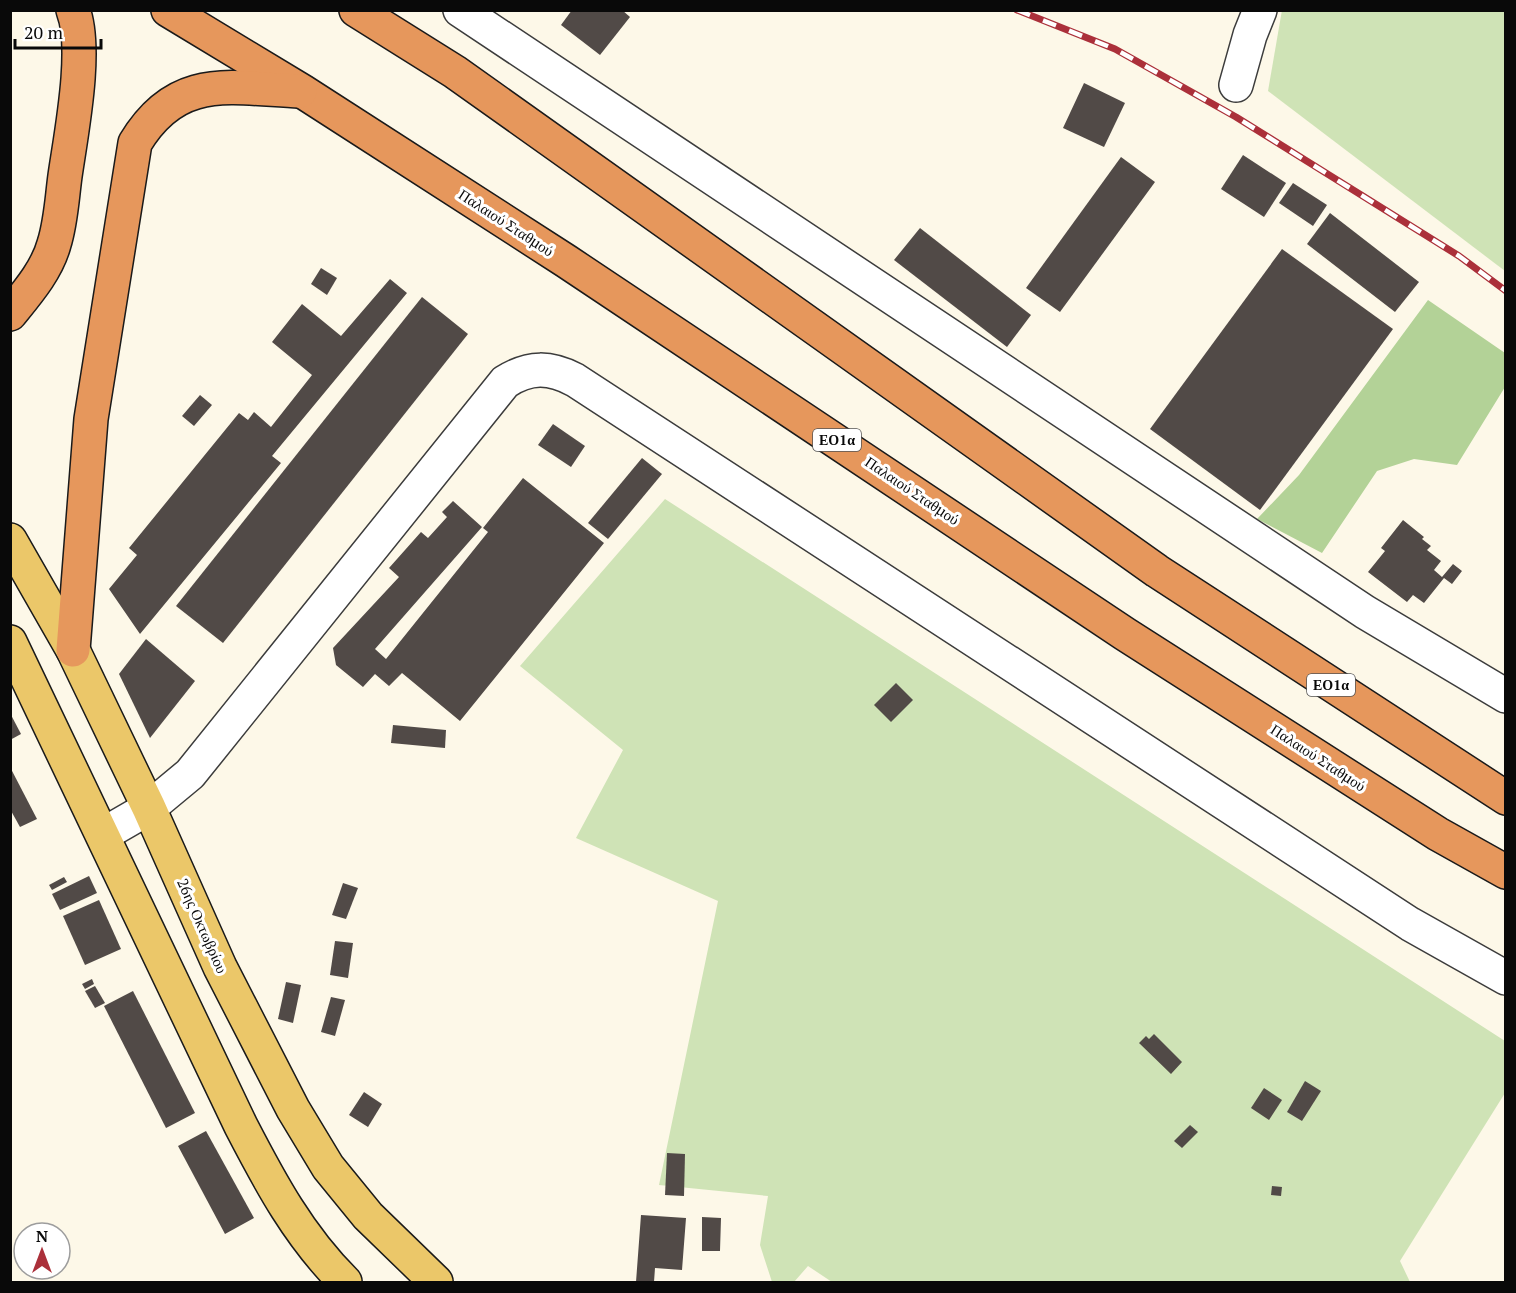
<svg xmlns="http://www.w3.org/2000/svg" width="1516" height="1293" font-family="'PT Serif',serif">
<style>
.green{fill:#cfe3b6}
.forest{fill:#b3d297}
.building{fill:#514a47}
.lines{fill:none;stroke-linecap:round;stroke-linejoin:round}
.minor-casing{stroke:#3c3c3c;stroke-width:36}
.major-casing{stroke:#1a1a1a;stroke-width:36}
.highway-casing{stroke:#1a1a1a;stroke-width:36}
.minor{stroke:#fff;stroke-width:33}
.major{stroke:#ebc769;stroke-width:33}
.highway{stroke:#e6975c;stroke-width:33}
.rail-casing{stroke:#ab303a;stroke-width:7}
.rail{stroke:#fff;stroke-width:4.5;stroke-dasharray:14;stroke-linecap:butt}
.labels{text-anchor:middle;stroke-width:6;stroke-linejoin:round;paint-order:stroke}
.shield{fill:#fff;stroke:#535353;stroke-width:1.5}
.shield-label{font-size:14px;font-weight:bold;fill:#090909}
.street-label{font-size:15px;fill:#090909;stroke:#fff}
</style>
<rect width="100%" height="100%" fill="#fdf8e8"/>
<g class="green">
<polygon points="1282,10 1505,11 1505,271 1268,91"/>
<polygon points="665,499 1505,1041 1505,1093 1400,1261 1410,1282 832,1282 808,1266 794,1282 772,1282 760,1245 768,1196 659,1185 718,901 576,838 623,750 520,666"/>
</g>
<polygon class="forest" points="1428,300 1505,353 1505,387 1457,465 1414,459 1377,471 1322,553 1257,519 1299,475"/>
<g class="building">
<polygon points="572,10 622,10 630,17 600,55 561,25"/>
<polygon points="1084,83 1125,103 1104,147 1063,128"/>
<polygon points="1243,155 1286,183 1264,217 1221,189"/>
<polygon points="1121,157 1155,182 1060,312 1026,288"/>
<polygon points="1293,183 1327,205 1313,226 1279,203"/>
<polygon points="1330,213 1419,282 1395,312 1307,244"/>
<polygon points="920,228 1031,315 1007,347 894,260"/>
<polygon points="1282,249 1393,329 1260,510 1150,429"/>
<polygon points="321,268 337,278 327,295 311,284"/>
<polygon points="390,279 407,293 272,456 281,463 140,634 109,589 137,555 129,548 239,413 248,420 254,412 271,427 312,375 272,342 302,304 341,336"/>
<polygon points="422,297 468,334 223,643 176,606"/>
<polygon points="200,395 212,405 194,426 182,416"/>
<polygon points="553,424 585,446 571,467 538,445"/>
<polygon points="642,458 662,474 608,539 588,523"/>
<polygon points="523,478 604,543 460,721 402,673 389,686 375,674 363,687 336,665 333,648 399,577 389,568 421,532 428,538 447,517 442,512 453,501 482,527 375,649 386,659 488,532 483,528"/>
<polygon points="1403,520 1424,537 1422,539 1431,546 1427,550 1441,561 1434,570 1442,577 1453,564 1462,571 1452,584 1444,578 1424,603 1413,595 1407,602 1368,572 1385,551 1381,548"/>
<polygon points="146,639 195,681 150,738 119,674"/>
<polygon points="896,683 913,700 891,722 874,705"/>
<polygon points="10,713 21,734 10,740"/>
<polygon points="393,725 446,730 445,748 391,743"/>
<polygon points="10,767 37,819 20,827 10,809"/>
<polygon points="89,876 97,893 60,910 52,894"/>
<polygon points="64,877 67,882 52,890 49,885"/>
<polygon points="343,883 358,888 346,919 332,915"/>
<polygon points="99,900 121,949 85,965 63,916"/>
<polygon points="335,941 353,943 348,978 330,975"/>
<polygon points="92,979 94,984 85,989 82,984"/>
<polygon points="286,982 301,985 293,1023 278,1019"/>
<polygon points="95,986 105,1003 95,1008 85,991"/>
<polygon points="133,991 195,1113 166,1128 104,1006"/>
<polygon points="331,997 345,1000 335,1036 321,1032"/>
<polygon points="1154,1034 1182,1062 1171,1074 1139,1043 1146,1036 1149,1039"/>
<polygon points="1305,1081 1321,1091 1302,1121 1287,1112"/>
<polygon points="1264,1088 1282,1100 1269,1120 1251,1108"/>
<polygon points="364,1092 382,1104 368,1127 349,1115"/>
<polygon points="1190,1125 1198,1132 1182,1148 1174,1141"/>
<polygon points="206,1131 254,1218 225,1234 178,1146"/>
<polygon points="667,1153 685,1154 684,1196 665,1195"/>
<polygon points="1272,1186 1282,1187 1281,1196 1271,1195"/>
<polygon points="641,1215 686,1218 682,1270 655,1268 654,1282 636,1282"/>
<polygon points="702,1217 721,1218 720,1251 702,1251"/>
</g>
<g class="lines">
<defs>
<g id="minor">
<polyline points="460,10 1365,612 1506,696"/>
<polyline points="1236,85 1250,35 1260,10"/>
<path d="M104 834 149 808 190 774 505 382C530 366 550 367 575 380L1410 924 1506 978"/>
</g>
<g id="major">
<polyline points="10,540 73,650 149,808 220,967 293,1109 328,1167 368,1216 436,1282"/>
<path d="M10 642 241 1126C271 1184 299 1236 345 1282"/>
</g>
<g id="highway">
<polyline points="168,10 302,91 566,261 1125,634 1438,834 1506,872"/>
<polyline points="356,10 455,72 1157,571 1506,798"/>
<path d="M10 314C27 293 47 270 54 244 61 222 62 198 65 176 71 134 88 49 73 10"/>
<path d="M73 650 91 419 135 143C177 73 229 88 300 91"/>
</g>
</defs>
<use href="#minor" class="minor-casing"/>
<use href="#major" class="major-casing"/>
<use href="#highway" class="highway-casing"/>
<use href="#minor" class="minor"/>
<use href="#major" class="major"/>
<use href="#highway" class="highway"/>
<defs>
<polyline id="rail" points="1017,10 1115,49 1236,117 1459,256 1506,291"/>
</defs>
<use href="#rail" class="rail-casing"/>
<use href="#rail" class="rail"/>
</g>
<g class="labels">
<g class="shield">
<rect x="813" y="429" width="48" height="22" rx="4.5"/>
<rect x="1307" y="674" width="48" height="22" rx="4.5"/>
</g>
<g class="shield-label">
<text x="837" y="445">ΕΟ1α</text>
<text x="1331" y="690">ΕΟ1α</text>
</g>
<g class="street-label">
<text transform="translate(506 223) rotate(33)" y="5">Παλαιού Σταθμού</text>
<text transform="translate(912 491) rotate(34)" y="5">Παλαιού Σταθμού</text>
<text transform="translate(1318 758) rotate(33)" y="5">Παλαιού Σταθμού</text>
<text transform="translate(202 926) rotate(66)" y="5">26ης Οκτωβρίου</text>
</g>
</g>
<rect width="1516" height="1293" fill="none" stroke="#090909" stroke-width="24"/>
<g transform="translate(42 1251)"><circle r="28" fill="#ffffff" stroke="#9d9d9d" stroke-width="1.5"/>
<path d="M0-4.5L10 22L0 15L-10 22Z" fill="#ab303a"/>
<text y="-9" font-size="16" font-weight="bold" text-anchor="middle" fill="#090909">N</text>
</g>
<path d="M15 39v9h86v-9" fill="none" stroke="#090909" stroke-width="3"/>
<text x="24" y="39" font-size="18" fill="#090909" stroke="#ffffff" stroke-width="4.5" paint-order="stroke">20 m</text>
</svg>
